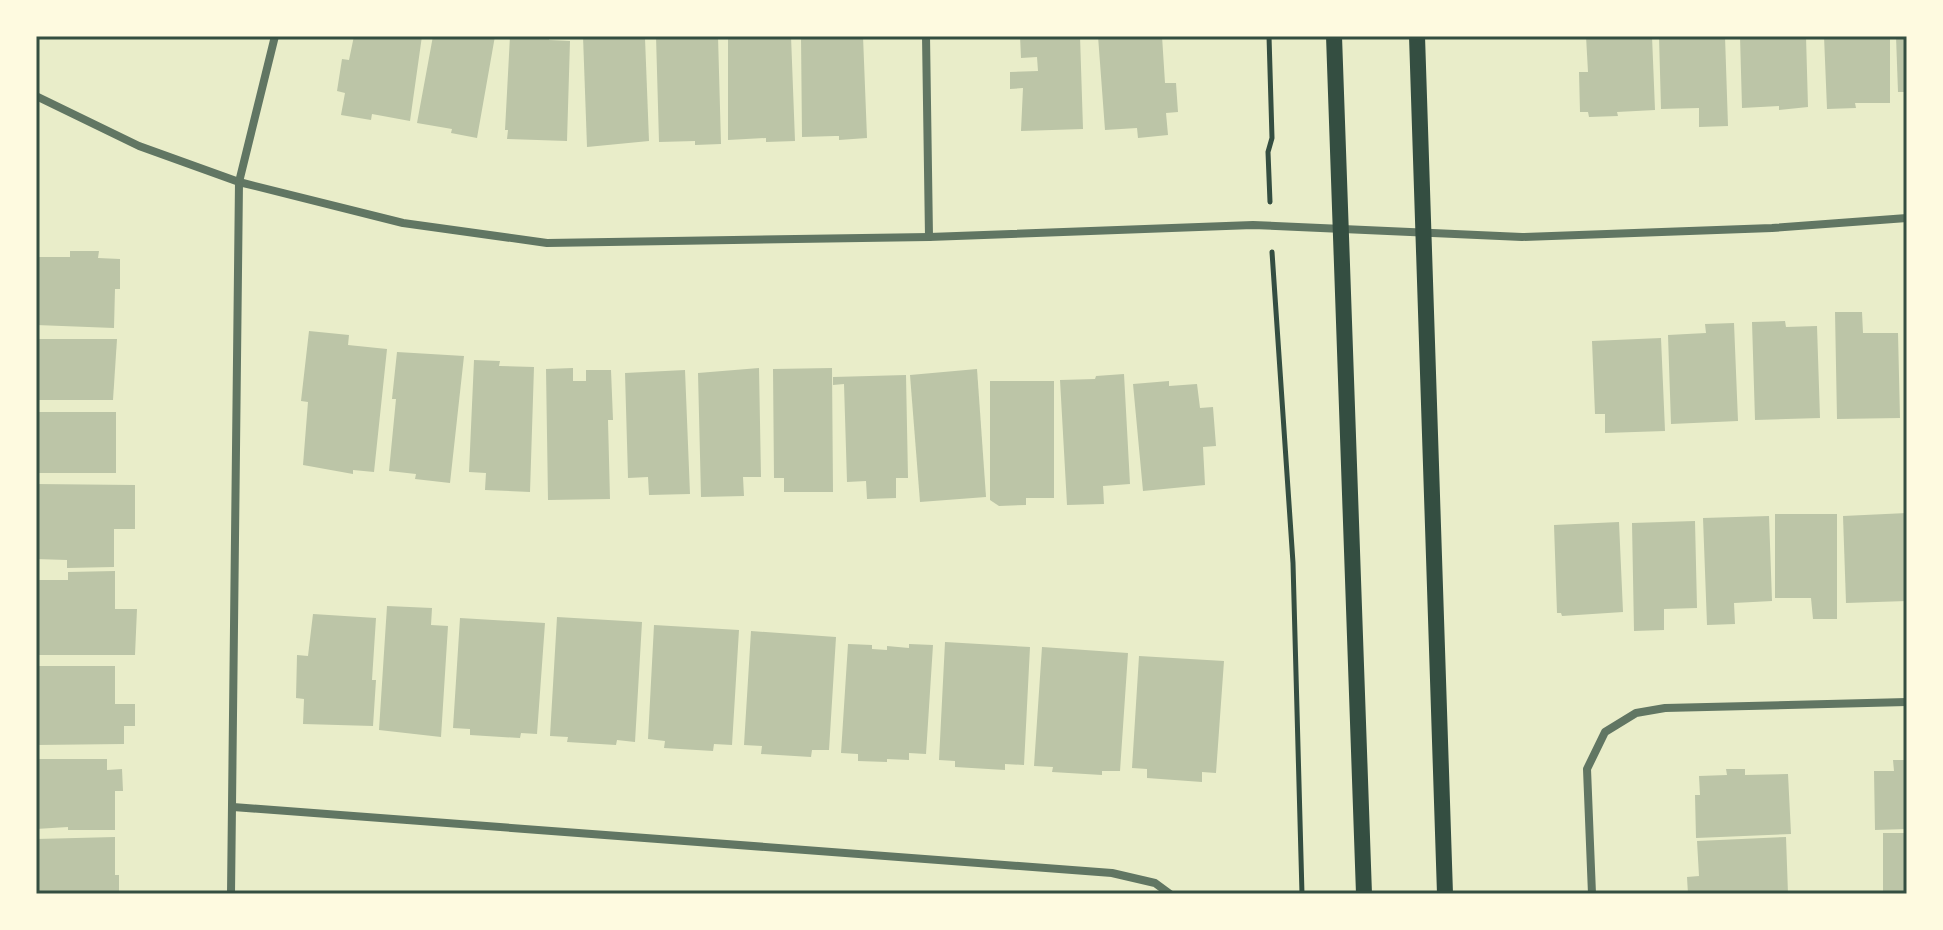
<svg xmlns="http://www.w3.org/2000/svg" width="1943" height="930" font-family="'Public Sans',sans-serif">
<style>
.building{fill:#bcc5a7}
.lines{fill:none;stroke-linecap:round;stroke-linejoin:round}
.path{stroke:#344e41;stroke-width:5}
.minor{stroke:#617663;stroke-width:8}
.secondary{stroke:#344e41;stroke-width:16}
.neatline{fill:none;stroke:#344e41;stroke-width:3}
</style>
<rect width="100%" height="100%" fill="#e9edc9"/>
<g class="building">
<polygon points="354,36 422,36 410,121 372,114 371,120 341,115 345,93 337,91 342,59 349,60"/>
<polygon points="433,36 495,36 477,138 451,133 452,129 417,123"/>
<polygon points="510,36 550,36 549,40 570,41 567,141 507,139 508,130 505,130"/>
<polygon points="583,36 645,38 649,141 587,147"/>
<polygon points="656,36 718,36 721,144 695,145 695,141 659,142"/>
<polygon points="728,36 791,36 795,141 766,142 766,138 728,140"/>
<polygon points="801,36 863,36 867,138 839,140 839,136 835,136 802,137"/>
<polygon points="1020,36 1080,36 1083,129 1021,131 1023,88 1010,89 1010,72 1038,71 1037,57 1021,58"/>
<polygon points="1098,36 1162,36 1165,83 1176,83 1178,112 1166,113 1168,135 1138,138 1137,128 1105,130"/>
<polygon points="1586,36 1652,36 1655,110 1617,112 1618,116 1589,117 1588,112 1580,112 1579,72 1588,72"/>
<polygon points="1659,36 1725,36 1728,126 1699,127 1699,108 1661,109"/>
<polygon points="1740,36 1806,36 1808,107 1779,110 1779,106 1742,108"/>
<polygon points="1824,36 1890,36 1890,103 1855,103 1856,108 1827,109"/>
<polygon points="1896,36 1907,36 1907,92 1898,92"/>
<polygon points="70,251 99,251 98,258 120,259 120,289 115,289 114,328 36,325 37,257 70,257"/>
<polygon points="1835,312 1862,312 1863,333 1898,333 1900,418 1837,419"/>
<polygon points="1785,321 1786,327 1817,326 1820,418 1755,420 1752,322"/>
<polygon points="1734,323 1738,421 1671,424 1668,335 1706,333 1705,324"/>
<polygon points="309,331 349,335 348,345 387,349 374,472 353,470 353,474 303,465 308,402 301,401"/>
<polygon points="1661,338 1665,431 1605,433 1605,414 1595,414 1592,341"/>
<polygon points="36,339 117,339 113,400 36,400"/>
<polygon points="397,352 464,356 450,483 415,479 416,474 389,471 396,399 392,399"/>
<polygon points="474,360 500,361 499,366 534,367 530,492 485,490 486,473 469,472"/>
<polygon points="573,368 573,381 586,381 586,370 611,370 613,420 608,420 610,499 548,500 546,369"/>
<polygon points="759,368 761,477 743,477 744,496 701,497 698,373"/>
<polygon points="832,368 833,492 784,492 784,478 774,478 773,369"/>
<polygon points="977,369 986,497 920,502 910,375"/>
<polygon points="685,370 690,494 649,495 648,477 628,478 625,373"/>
<polygon points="1124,374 1130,484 1103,486 1104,504 1067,505 1060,380 1095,379 1096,376"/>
<polygon points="906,375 908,478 896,478 896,498 867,499 866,481 847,482 844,384 833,385 833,377"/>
<polygon points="990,381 1054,381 1054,498 1026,498 1026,505 999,506 990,500"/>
<polygon points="1169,381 1169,386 1197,384 1200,408 1213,407 1216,446 1203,447 1205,485 1143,491 1133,384"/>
<rect x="36" y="412" width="80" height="61"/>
<polygon points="36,484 135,485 135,529 114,529 114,567 67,568 67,560 36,559"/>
<polygon points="1907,513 1907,601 1846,603 1843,516"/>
<polygon points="1775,514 1837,514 1837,619 1813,619 1811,598 1775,598"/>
<polygon points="1769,516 1772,601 1734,603 1735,624 1707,625 1703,518"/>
<polygon points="1695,521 1697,608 1664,609 1664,630 1634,631 1632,523"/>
<polygon points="1619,522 1623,612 1562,616 1561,613 1557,613 1554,525"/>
<polygon points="115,571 115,609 137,609 135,655 36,655 36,580 68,580 68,572"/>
<polygon points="387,606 432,608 431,625 448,626 441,737 379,730"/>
<polygon points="313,614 376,618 372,680 376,680 373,726 303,724 304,699 296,698 297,655 308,656"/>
<polygon points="557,617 642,622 635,742 617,740 616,745 567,742 568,737 550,736"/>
<polygon points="460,618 545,623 537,734 521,733 520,738 470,735 470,729 453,728"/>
<polygon points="654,625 739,630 732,745 714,744 713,751 664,748 665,741 648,739"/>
<polygon points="751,631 836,637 829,750 812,750 811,757 761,754 762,746 744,745"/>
<polygon points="945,642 1030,647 1024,765 1005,764 1005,770 955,767 955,761 939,760"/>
<polygon points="848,644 872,645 872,649 887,650 887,646 909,648 909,644 933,645 926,754 909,753 909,760 887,759 887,762 858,761 858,754 841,753"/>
<polygon points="1042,647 1128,653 1120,771 1102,771 1102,775 1052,772 1053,767 1034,766"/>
<polygon points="1139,656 1224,661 1216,773 1202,772 1202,782 1147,778 1147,769 1132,768"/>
<polygon points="36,666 115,666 115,704 135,704 135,726 124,726 124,744 36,745"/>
<polygon points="36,759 107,759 107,770 122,769 123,791 115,791 115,830 68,830 68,827 36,829"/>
<polygon points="1893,760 1907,760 1907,829 1875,830 1874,771 1894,771"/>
<polygon points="1726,769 1745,769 1745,775 1788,774 1791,834 1696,838 1695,795 1700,795 1699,776 1727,775"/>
<rect x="1883" y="833" width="24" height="61"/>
<polygon points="115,837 115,875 119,875 119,894 36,894 36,839"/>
<polygon points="1786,837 1788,894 1688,894 1687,877 1699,876 1697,841"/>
</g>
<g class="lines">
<g class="path">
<polyline points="1269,36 1272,138 1268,152 1270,202"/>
<polyline points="1272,252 1293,563 1302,894"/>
</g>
<g class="minor">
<polyline points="926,36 929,237"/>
<polyline points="36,96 139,146 239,182 403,223 547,243 929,237 1253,225 1522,237 1772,228 1907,218"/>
<polyline points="233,807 1112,873 1155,883 1170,894"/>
<polyline points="231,894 239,182 275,36"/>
<polyline points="1592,894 1587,769 1605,732 1636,713 1665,708 1907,702"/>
</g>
<g class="secondary">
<polyline points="1334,36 1364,894"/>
<polyline points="1417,36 1445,894"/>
</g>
</g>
<rect width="1943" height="930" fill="none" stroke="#fefae0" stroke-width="76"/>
<rect x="38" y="38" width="1867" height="854" class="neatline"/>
</svg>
